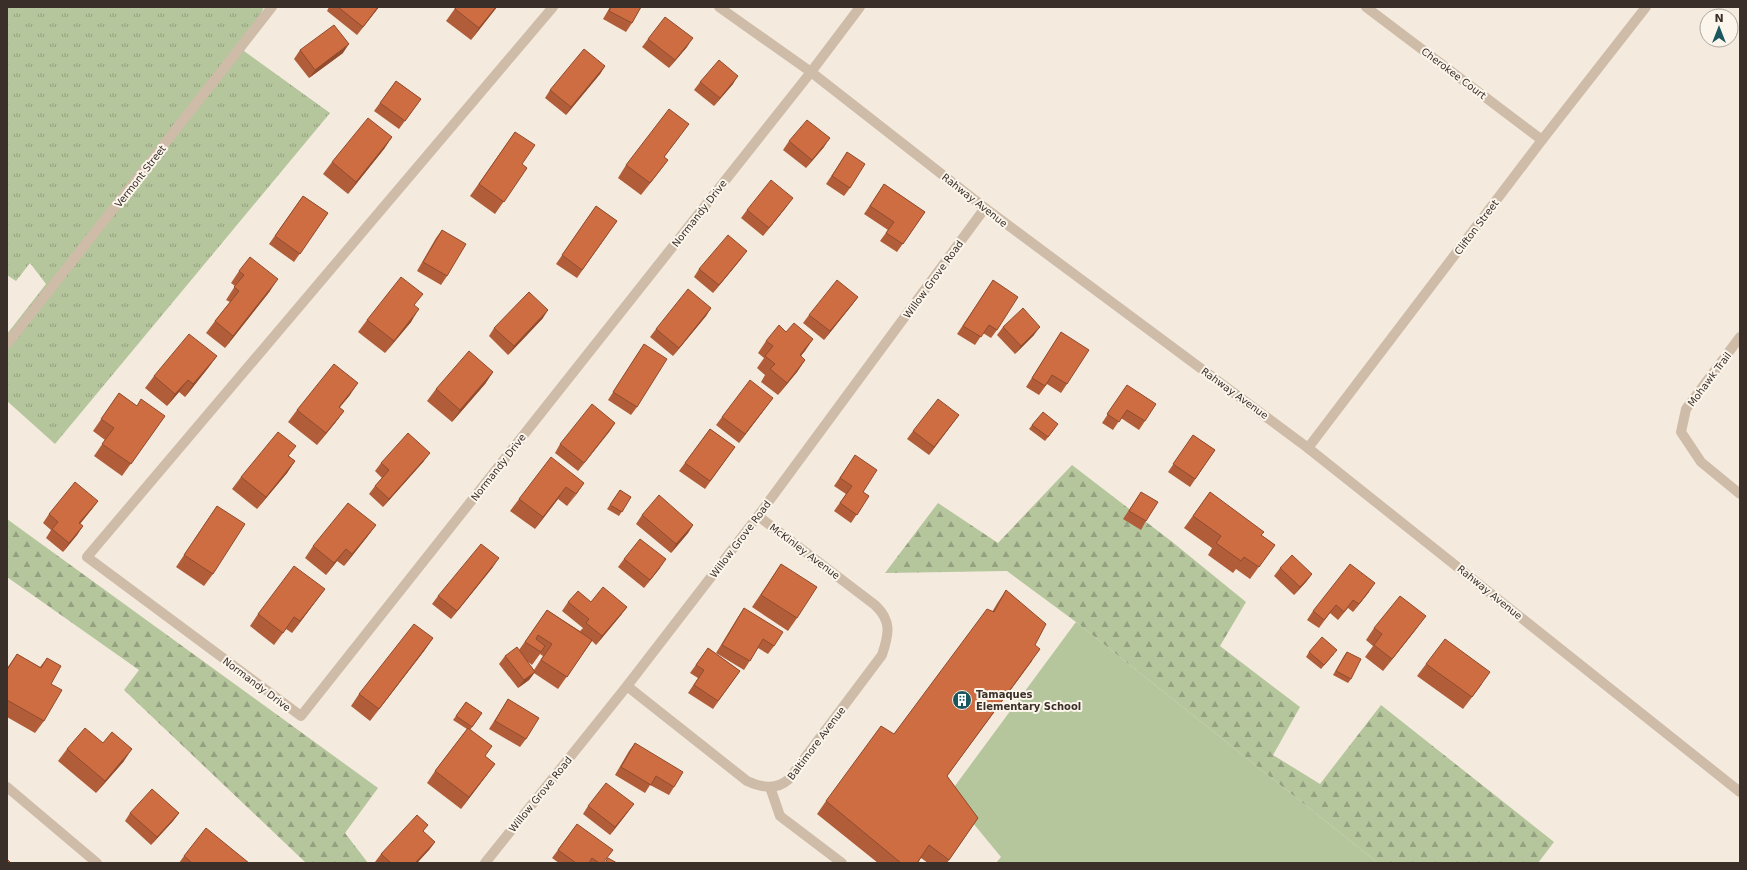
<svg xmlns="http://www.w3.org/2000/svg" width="1747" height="870" font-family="'DejaVu Sans',sans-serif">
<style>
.grass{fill:#b5c59c}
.forest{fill:url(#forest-firs)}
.park{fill:url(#park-tufts)}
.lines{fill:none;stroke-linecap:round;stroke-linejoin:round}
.minor{stroke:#cebca9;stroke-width:10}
.wall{fill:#b15d39;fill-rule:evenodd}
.shaded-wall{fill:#904c2e}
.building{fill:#ce6c42;stroke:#904c2e}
.labels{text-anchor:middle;stroke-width:4;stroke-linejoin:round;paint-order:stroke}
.street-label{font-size:10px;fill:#3a2f29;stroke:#fbf5eb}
.poi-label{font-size:10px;font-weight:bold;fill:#3a2f29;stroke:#fbf5eb;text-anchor:start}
</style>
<defs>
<pattern id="forest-firs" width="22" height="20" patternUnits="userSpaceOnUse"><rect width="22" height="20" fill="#b5c59c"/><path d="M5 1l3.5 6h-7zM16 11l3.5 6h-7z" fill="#94a07f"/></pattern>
<pattern id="park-tufts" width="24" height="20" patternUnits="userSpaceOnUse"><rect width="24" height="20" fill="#b5c59c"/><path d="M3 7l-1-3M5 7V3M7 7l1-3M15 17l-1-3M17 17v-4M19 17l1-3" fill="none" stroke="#94a07f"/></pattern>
</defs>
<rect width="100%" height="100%" fill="#f4ebde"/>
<polygon class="grass" points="1076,622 1378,863 996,863 1001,857 949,794"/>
<g class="forest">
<polygon points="1072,465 1171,541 1246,602 1220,646 1300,707 1273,755 1320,784 1381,705 1554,842 1538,863 1378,863 1076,622 1007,571 885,573 938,503 998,543"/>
<polygon points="7,519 378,788 345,833 368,863 306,863 124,690 139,670 7,577"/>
</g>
<polygon class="park" points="7,7 264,7 244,51 330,113 55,444 7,401 7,334 46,284 30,263 16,281 7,275"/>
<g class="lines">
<g class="minor">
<polyline points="553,7 87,557 301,716 811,72 860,7"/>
<polyline points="719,7 811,72 985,208 1308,448 1740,792"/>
<polyline points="1366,7 1542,140"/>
<polyline points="1740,337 1686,409 1681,432 1701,462 1740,494"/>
<polyline points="7,344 272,7"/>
<polyline points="1308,448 1542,140 1646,7"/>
<path d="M627 686 747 781C762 788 777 790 789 779L882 655C889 634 892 621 875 605L758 516"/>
<polyline points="7,787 97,863"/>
<polyline points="770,787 780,816 842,863"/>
<polyline points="485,863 627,686 758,516 985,208"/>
</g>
</g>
<g class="wall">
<polygon points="329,7 379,7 357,35 327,11"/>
<polygon points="456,7 497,7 471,40 446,21"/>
<polygon points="610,7 641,7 632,23 626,32 603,19"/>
<polygon points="648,39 687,47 669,68 642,47"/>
<polygon points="300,50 343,53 309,78 294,59"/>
<polygon points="605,66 600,74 566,115 545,98 550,90"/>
<polygon points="396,81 421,99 399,129 374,111"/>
<polygon points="700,82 733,84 714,106 694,90"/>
<polygon points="515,132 522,164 527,168 495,214 470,196"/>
<polygon points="680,136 664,157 668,160 641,195 618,178 626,165"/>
<polygon points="392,137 384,149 348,194 323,174 332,162"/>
<polygon points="789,141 824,147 806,168 783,150"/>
<polygon points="847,152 850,188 844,196 826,184"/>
<polygon points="884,184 925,212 897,252 880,241 888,230 864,214"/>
<polygon points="303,196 328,213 294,262 269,244"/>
<polygon points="596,206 617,221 577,278 556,264"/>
<polygon points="787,206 763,236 741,218 747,210"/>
<polygon points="442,230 447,276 441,285 417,271 436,238"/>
<polygon points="741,259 713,293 694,277 699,269"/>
<polygon points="239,271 270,291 225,348 206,333 215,321 230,302 226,300 235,286 231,283"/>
<polygon points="993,280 997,330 991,338 983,333 975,345 957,334"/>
<polygon points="858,297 852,305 824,340 803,323 809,315"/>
<polygon points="415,306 411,322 385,353 358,332 367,320"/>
<polygon points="711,308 706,316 673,356 650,337 656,329"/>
<polygon points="543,318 508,355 489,336 494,328"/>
<polygon points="1003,327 1034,335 1015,354 997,335"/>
<polygon points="786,332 813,339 801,356 805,360 797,372 778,395 761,382 765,375 757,368 764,358 758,353 766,341"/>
<polygon points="1061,332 1067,384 1061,393 1047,384 1039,395 1026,387"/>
<polygon points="644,344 637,407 631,415 608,400"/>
<polygon points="217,356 208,368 185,397 179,392 167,406 145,388 154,376"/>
<polygon points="493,372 485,384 452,422 427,401 436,389"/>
<polygon points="1127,385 1145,421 1139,430 1121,418 1113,430 1102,423"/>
<polygon points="119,393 137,406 165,416 122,476 94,456 105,440 93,431"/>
<polygon points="350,395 339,408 344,411 335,423 317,445 288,422 297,410"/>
<polygon points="773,398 739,443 716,425 722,417"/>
<polygon points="959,415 929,455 907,439 913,431"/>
<polygon points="615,423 578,471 555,453 560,444"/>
<polygon points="1032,425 1055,428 1045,441 1029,429"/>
<polygon points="710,429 735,447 705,489 679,471"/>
<polygon points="1193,435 1215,450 1190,487 1168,472"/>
<polygon points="855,455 863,492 869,496 851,523 834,511 846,494 834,486"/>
<polygon points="289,456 295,461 287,473 257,509 232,489 241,477"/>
<polygon points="424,461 383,507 369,494 375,486 382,478 375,471 381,463"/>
<polygon points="584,483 567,506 558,499 535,529 510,511 519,499"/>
<polygon points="620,490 631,497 619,516 607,509"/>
<polygon points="1141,492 1146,521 1141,530 1123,519"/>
<polygon points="1210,492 1261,535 1275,545 1250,579 1236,569 1233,573 1208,555 1212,548 1184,528"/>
<polygon points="98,501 92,509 80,524 83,526 77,535 63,552 46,538 51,530 43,523 49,514"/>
<polygon points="217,506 213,574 204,586 176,567"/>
<polygon points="642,515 693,525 688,533 671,553 636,524"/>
<polygon points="376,525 367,537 344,566 337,561 326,575 305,558 313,546"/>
<polygon points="624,559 660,568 644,588 618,567"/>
<polygon points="781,564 797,618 788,631 752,607"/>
<polygon points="493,567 451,619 432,604 438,596"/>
<polygon points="1280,568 1312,574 1306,582 1294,595 1274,576"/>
<polygon points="325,589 292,633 286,629 274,645 250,626 258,614"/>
<polygon points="1006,590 1035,645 1032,661 947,776 978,818 947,863 928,863 921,858 918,863 878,863 817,814 826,801 894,734 992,612 998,602"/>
<polygon points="1369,592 1353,612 1348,608 1338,620 1330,613 1319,628 1307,620 1313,611"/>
<path d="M568 602H591L627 607 621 615 596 645 592 641 558 689 534 673 529 680 518 688 499 664 505 656 519 650 547 610 580 631 583 628 562 611ZM540 654 543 656 534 670 527 661 532 665Z"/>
<polygon points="744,608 774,646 768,654 758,648 744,670 716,653 738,617"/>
<polygon points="1374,628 1417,628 1383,671 1365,657 1373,646 1366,640"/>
<polygon points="433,638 424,651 370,721 351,706 359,694"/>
<polygon points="708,648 740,671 713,709 688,693 698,678 690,673"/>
<polygon points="1309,652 1334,654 1321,669 1306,657"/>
<polygon points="1347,652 1351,679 1348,683 1333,675 1344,656"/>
<polygon points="17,654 40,667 47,658 51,684 44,721 35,733 7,717 7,668"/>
<polygon points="1426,664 1482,684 1463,709 1417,676"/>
<polygon points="508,699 526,739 520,747 489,729"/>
<polygon points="466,702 482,713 470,730 485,756 495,764 486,776 461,809 427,783 435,771 467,729 453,720"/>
<polygon points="635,743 674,787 669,795 650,785 645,793 615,775 629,751"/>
<polygon points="67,749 124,761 96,793 58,761"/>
<polygon points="588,806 628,812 610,835 583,814"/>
<polygon points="130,813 179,813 173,821 151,845 125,821"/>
<polygon points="577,824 603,863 559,863 552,858"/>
<polygon points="435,842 429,850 417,863 376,863 375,862 381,854"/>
<polygon points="184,856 249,863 179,863"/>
</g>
<g class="shaded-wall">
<polygon points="378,7 379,7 357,35"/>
<polygon points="496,7 497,7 471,40 479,28"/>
<polygon points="693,38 687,47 669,68 675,60"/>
<polygon points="349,44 343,53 309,78 315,70"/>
<polygon points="605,66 600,74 566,115 571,107"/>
<polygon points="738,76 733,84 714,106 720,98"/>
<polygon points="392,137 384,149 348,194 356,182"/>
<polygon points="830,138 824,147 806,168 812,160"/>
<polygon points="668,160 659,172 641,195 650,183"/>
<polygon points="793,198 787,206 763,236 769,228"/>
<polygon points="747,251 741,259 713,293 719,285"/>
<polygon points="278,279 270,291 225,348 233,336"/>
<polygon points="858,297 852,305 824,340 830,331"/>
<polygon points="711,308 706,316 673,356 679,348"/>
<polygon points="419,309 411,322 385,353 394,341"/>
<polygon points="548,310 543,318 508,355 514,346"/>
<polygon points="1040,327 1034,335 1015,354 1021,346"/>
<polygon points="813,339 805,351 791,367 800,355"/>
<polygon points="217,356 208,368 185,397 193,384"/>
<polygon points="805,360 797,372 778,395 787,383"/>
<polygon points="493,372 485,384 452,422 460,410"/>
<polygon points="188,380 179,392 167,406 175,394"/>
<polygon points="358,383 350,395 330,419 339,407"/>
<polygon points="773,398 767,406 739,443 745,434"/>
<polygon points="344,411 335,423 317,445 326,433"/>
<polygon points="959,415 929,455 934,447"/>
<polygon points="615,423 610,431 578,471 584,463"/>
<polygon points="430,453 424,461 383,507 389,499"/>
<polygon points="295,461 287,473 257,509 266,497"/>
<polygon points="584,483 576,495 567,506 576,494"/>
<polygon points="566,487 558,499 535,529 543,517"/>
<polygon points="98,501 92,509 73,532 79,523"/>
<polygon points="376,525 367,537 344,566 352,554"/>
<polygon points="693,525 688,533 671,553 676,544"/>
<polygon points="83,526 77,535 63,552 69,543"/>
<polygon points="346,549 337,561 326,575 334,563"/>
<polygon points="499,558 493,567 451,619 457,611"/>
<polygon points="666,559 660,568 644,588 650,580"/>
<polygon points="1312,574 1306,582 1294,595 1300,587"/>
<polygon points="1375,583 1369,592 1353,612 1359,604"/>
<polygon points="325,589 292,633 300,621"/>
<polygon points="627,607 621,615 596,645 602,636"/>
<polygon points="1426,616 1417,628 1383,671 1392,659"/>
<polygon points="433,638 424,651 370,721 379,709"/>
<polygon points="535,672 529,680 518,688 524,680"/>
<polygon points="132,749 124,761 96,793 105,781"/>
<polygon points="495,764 486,776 461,809 469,797"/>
<polygon points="634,804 628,812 610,835 615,827"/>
<polygon points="179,813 173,821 151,845 157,837"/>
<polygon points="435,842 429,850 417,863 415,863"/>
</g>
<g class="building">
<polygon points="338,7 378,7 363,27"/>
<polygon points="456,7 496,7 479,28 455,9"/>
<polygon points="611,7 641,7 632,23 609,11"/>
<polygon points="665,17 693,38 675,60 648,39"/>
<polygon points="334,25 349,44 315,70 300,50"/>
<polygon points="584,49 605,66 571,107 550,90"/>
<polygon points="719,60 738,76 720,98 700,82"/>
<polygon points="396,81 421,99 405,121 380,103"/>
<polygon points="669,109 689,124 664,157 668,160 650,183 626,165"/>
<polygon points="368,118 392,137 356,182 332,162"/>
<polygon points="807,120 830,138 812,160 789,141"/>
<polygon points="515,132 535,145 522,164 527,168 504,202 479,184"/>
<polygon points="847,152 865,164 850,188 832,176"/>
<polygon points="771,180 793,198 769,228 747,210"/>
<polygon points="884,184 925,212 903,244 886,233 894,222 870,206"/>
<polygon points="303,196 328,213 300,254 275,236"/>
<polygon points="596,206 617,221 582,270 562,255"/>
<polygon points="442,230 466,244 447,276 423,262"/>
<polygon points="728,235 747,251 719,285 699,269"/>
<polygon points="250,257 278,279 233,336 215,321 239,291 234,287 244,275 239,271"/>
<polygon points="401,277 423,294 414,305 419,309 394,341 367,320"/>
<polygon points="837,280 858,297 830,331 809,315"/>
<polygon points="993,280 1018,297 997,330 989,325 981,337 963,326"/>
<polygon points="688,289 711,308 679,348 656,329"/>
<polygon points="529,292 548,310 514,346 494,328"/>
<polygon points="1023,308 1040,327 1021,346 1003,327"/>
<polygon points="794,323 813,339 800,355 805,360 787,383 770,369 775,364 765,356 773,346 766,341 779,325 786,332"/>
<polygon points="1061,332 1089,350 1067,384 1052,375 1045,386 1032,378"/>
<polygon points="189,334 217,356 193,384 188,380 175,394 154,376"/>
<polygon points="644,344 667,359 637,407 613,392"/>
<polygon points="469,351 493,372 460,410 436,389"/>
<polygon points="334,364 358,383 339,407 344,411 326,433 297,410"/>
<polygon points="750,380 773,398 745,434 722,417"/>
<polygon points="1127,385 1156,404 1145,421 1127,410 1119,422 1107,414"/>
<polygon points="119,393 137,406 141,399 165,416 131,464 102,444 114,428 101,419"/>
<polygon points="938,399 959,415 934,447 913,431"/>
<polygon points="592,404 615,423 584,463 560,444"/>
<polygon points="1043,412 1058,424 1048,437 1032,425"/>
<polygon points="710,429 735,447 710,481 685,463"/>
<polygon points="278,432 296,446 288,456 295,461 266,497 241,477"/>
<polygon points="408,433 430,453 389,499 375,486 389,470 381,463"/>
<polygon points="1193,435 1215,450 1195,479 1173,464"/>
<polygon points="855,455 877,470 863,492 869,496 857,515 840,503 852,486 840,478"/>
<polygon points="551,457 584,483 576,494 566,487 543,517 519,499"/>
<polygon points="75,482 98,501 79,523 83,526 69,543 52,529 58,522 49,514"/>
<polygon points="620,490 631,497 622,512 610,505"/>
<polygon points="1141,492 1158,502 1146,521 1129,511"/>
<polygon points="1210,492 1264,532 1261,535 1275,545 1259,567 1244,557 1241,561 1216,543 1221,536 1193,516"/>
<polygon points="659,495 693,525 676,544 642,515"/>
<polygon points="348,503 376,525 352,554 346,549 334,563 313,546"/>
<polygon points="217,506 245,524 213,574 184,555"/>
<polygon points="640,539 666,559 650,580 624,559"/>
<polygon points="481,544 499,558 457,611 438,596"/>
<polygon points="1292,555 1312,574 1300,587 1280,568"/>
<polygon points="781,564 817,587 797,618 761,595"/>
<polygon points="1350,564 1375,583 1359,604 1353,600 1344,612 1336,605 1324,620 1313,611"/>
<polygon points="294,566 325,589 300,621 294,617 283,633 258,614"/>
<polygon points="603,587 627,607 602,636 586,623 589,619 568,602 578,591 591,602"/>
<polygon points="1006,590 1046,624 1035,645 1040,649 947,776 978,818 949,860 929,845 917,863 901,863 826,801 881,726 894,734 987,609 994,612"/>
<polygon points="1400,596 1426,616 1392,659 1374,645 1382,634 1374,628"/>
<polygon points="744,608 783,632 774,646 763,639 750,661 722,645"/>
<polygon points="547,610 592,640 567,677 541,660 552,644 538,635 536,639 545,646 541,652 525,642"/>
<polygon points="414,624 433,638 379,709 359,694"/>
<polygon points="1322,637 1337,650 1324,665 1309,652"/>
<polygon points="1445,639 1490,672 1472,697 1426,664"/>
<polygon points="517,647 535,672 524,680 505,656"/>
<polygon points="708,648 740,671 718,701 694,685 704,670 696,665"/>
<polygon points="1347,652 1361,659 1351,679 1336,671"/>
<polygon points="17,654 41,668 47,658 61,666 51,684 62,690 44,721 7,700 7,670"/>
<polygon points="508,699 539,718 526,739 495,721"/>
<polygon points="466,702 482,713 472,727 456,716"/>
<polygon points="85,728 103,743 112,732 132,749 105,781 67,749"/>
<polygon points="468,728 492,746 485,756 495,764 469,797 435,771"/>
<polygon points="635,743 683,772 674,787 656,776 651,785 621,767"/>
<polygon points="606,783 634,804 615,827 588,806"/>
<polygon points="152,789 179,813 157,837 130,813"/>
<polygon points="417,815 428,825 423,831 435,842 415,863 391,863 381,854"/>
<polygon points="577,824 613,850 603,863 599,863 592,858 589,863 576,863 558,850"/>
<polygon points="206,828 249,863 192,863 184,856"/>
<polygon points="608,858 617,863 605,863"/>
<polygon points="7,859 11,863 7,863"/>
</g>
<defs>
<symbol id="building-disc" viewBox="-11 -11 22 22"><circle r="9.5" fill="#1b575f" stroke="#fbf5eb"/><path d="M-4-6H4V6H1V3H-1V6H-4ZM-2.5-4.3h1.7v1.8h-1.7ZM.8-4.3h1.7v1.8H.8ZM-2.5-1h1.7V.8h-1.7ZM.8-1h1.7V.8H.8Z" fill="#fff"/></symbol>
</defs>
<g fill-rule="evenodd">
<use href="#building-disc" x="951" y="689" width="22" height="22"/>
</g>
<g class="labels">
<g class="street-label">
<text transform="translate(1454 73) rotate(37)" y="4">Cherokee Court</text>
<text transform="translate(140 176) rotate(-52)" y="4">Vermont Street</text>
<text transform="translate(975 200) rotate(38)" y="4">Rahway Avenue</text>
<text transform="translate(699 213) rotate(-52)" y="4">Normandy Drive</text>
<text transform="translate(1476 227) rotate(-53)" y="4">Clifton Street</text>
<text transform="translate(933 279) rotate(-54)" y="4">Willow Grove Road</text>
<text transform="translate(1709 379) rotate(-53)" y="4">Mohawk Trail</text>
<text transform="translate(1235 393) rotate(36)" y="4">Rahway Avenue</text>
<text transform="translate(498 467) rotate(-52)" y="4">Normandy Drive</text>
<text transform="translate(740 539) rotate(-53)" y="4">Willow Grove Road</text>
<text transform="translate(805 551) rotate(37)" y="4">McKinley Avenue</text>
<text transform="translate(1490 592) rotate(39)" y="4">Rahway Avenue</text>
<text transform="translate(257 684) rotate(37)" y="4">Normandy Drive</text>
<text transform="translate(816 743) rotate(-53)" y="4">Baltimore Avenue</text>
<text transform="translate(540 794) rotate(-51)" y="4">Willow Grove Road</text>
</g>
<g class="poi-label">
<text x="976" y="698">Tamaques<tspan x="976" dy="12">Elementary School</tspan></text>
</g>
</g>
<rect width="1747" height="870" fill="none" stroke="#3a2f29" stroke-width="16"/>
<g transform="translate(1719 28)"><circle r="19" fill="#fbf5eb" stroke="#aea69d"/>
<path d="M0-3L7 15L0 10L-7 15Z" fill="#1b575f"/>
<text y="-6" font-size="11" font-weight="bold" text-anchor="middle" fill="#3a2f29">N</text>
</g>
</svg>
